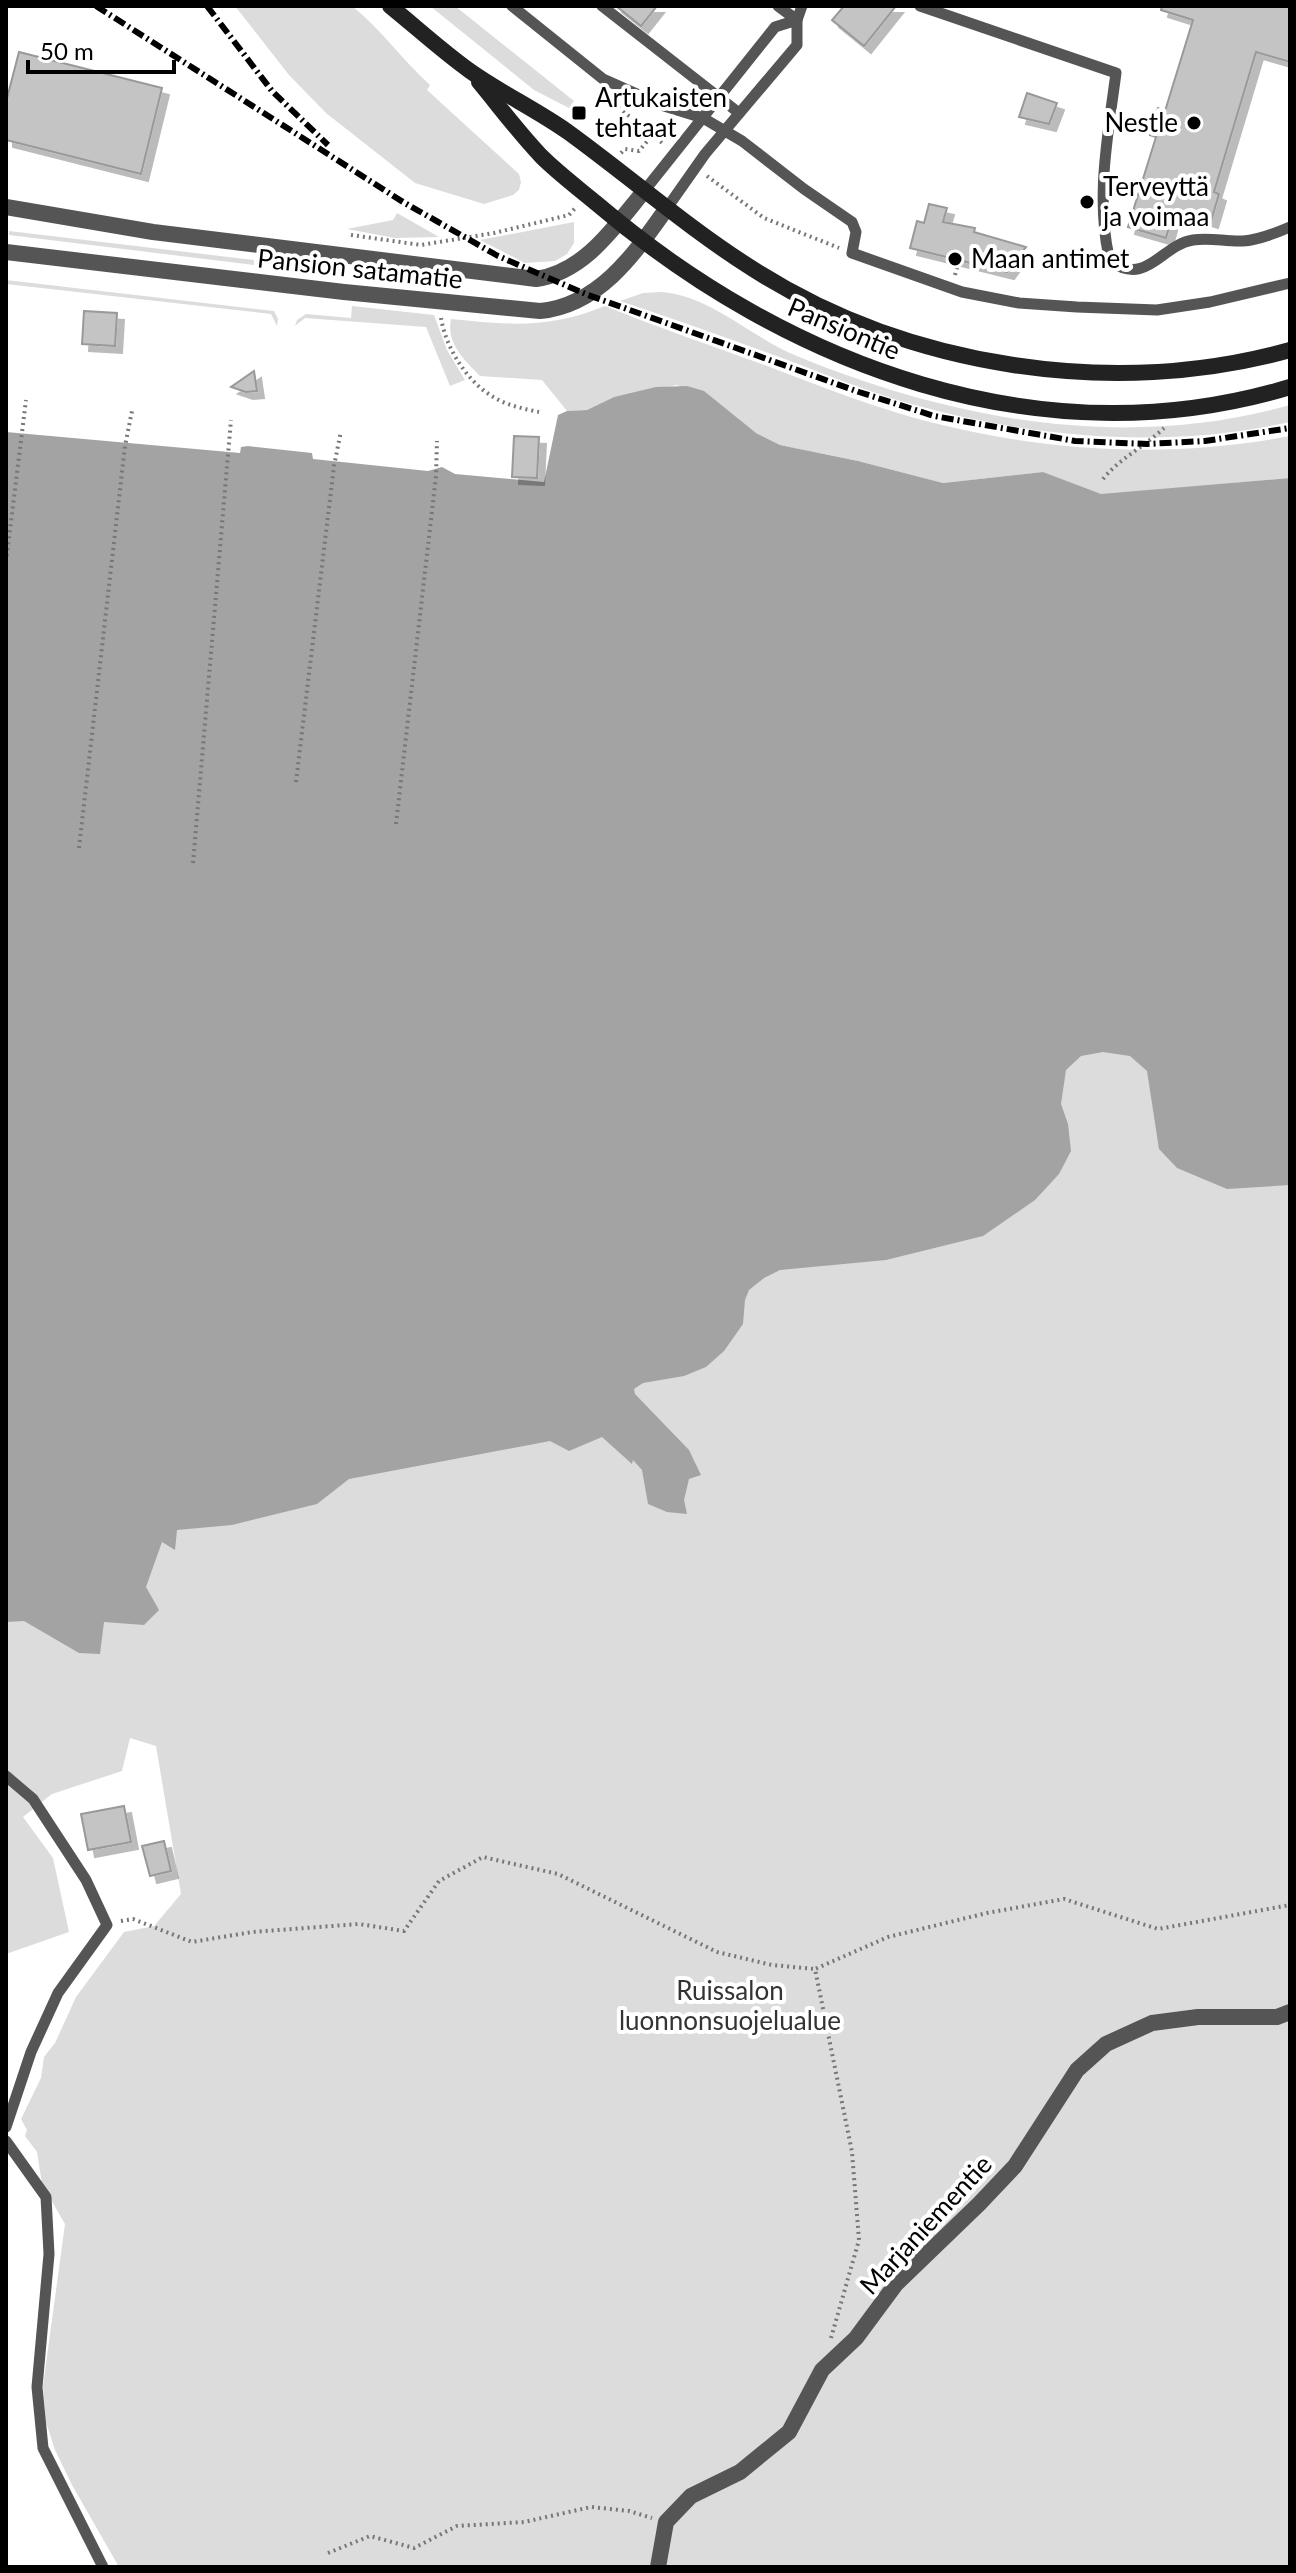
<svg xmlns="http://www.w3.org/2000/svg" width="1296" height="2573" font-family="Lato,sans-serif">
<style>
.green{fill:#dcdcdc}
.water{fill:#a3a3a3}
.building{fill:#c4c4c4;stroke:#999;stroke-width:2;filter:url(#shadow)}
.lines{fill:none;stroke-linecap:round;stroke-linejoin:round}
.path{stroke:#777;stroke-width:4;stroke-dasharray:2 4;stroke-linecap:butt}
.lane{stroke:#555;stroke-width:11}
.street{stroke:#555;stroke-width:16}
.secondary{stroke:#222;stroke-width:16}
.rail{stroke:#000;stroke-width:6;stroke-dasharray:12 4 2 4;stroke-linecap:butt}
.poi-dot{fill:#000;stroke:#fff;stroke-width:3}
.labels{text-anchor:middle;stroke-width:8;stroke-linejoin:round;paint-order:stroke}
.poi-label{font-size:26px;fill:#000;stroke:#fff;text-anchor:start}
.street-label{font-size:26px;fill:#000;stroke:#fff}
.park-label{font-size:26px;fill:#333;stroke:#fff}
</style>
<defs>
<filter id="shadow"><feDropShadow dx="7" dy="7" stdDeviation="0" flood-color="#0004"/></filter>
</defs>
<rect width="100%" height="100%" fill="#fff"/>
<g class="green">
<path d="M235 6H352C381 29 402 60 430 85L427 90 519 174 521 182 519 190 513 195 484 204 415 183 326 113 289 75Z"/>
<polygon points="430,6 455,6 574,101 569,108 534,90"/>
<polygon points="397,213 439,237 395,238 347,229 393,220"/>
<polygon points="574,222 574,243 567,254 555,261 525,263 480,240"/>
<polygon points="9,231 254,260 254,265 9,235"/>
<polygon points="6,280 274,311 278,319 277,326 271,314 6,284"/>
<path d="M661 292C712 296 750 337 797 356 952 420 1125 452 1290 405V422C1159 451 1022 437 894 399 862 389 830 376 798 364 739 342 680 321 620 301L643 293Z"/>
<polygon points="352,306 434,315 447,350 465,380 450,386 426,327 305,318 295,326 297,320 306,314 351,318"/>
<path d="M605 306C659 328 715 347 770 367 822 387 875 408 930 422 1046 452 1172 459 1290 436V478L1101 495 1043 472 943 483 858 461 780 445 756 433 737 419 677 385 614 397 587 410 567 411 542 380 480 376C464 360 446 343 451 319 509 325 549 329 605 306Z"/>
<polygon points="1003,958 1290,1033 1290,2567 119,2567 72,2485 55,2450 46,2422 43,2386 65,2224 42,2184 37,2152 25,2136 27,2130 21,2119 41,2078 44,2057 55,2043 76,1997 124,1932 154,1926 181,1894 156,1746 130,1738 122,1771 52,1794 23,1817 53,1858 69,1932 6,1954 6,1472"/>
</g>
<polygon class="water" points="687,386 704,391 756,433 780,445 858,461 943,483 1043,472 1101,494 1290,478 1290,1185 1227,1189 1177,1168 1159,1149 1147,1071 1130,1056 1103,1052 1081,1056 1066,1070 1061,1104 1068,1124 1071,1151 1059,1174 1035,1200 983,1236 886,1260 780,1270 764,1278 749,1290 745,1300 743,1324 724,1351 706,1367 684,1376 643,1383 634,1389 635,1394 689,1450 701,1475 689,1479 684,1500 687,1514 667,1512 648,1504 642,1470 633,1460 632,1464 602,1437 569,1451 550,1441 349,1479 317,1504 232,1525 177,1530 175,1550 162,1542 146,1587 159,1610 144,1625 104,1622 100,1654 79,1653 24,1621 6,1622 6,432 240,453 241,447 248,446 312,453 313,459 428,471 442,467 455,474 544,482 558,415 567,411 587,410 614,397 656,387"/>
<g class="building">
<polygon points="616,6 657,6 641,26"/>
<polygon points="844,6 896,6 864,46 832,20"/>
<polygon points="1162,6 1290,6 1290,62 1256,52 1214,192 1219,194 1211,221 1174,210 1166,238 1128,227 1156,137 1150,135 1158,108 1165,111 1193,20 1161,10"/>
<polygon points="19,52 162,88 141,174 6,140 6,102"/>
<polygon points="1027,93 1057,103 1049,124 1019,117"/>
<polygon points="929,204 947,208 943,222 975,228 974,232 1026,247 1007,272 910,248 917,221 924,223"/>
<polygon points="84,311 117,313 115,346 82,344"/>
<polygon points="254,371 257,391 246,392 231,387"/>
<polygon points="514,436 539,437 537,478 512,477"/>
<polygon points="124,1806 131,1842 88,1850 81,1814"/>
<polygon points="164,1841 171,1871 150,1876 142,1846"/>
</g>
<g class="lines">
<g class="path">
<polyline points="609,100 665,145"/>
<polyline points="621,153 625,149 639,151 664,121"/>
<polyline points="707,176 764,218 839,248"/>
<polyline points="351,235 421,245 494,233 569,215 577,206"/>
<polyline points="955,275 959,260"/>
<path d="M441 318C446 349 469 385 497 399 510 406 524 409 539 412"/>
<path d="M1103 479C1120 458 1144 447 1164 428"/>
<polyline points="6,562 26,400"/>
<polyline points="296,782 334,466 341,431"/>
<polyline points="396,824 436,476 437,441"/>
<polyline points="79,848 125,446 132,411"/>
<polyline points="193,863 231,420"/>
<polyline points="121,1921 133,1919 192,1942 252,1932 359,1924 404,1931 439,1881 483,1857 558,1874 717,1952 772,1965 815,1969"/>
<polyline points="831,2338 859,2240 852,2152 815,1969 888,1937 987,1913 1064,1899 1158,1929 1290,1905"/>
<polyline points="328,2553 370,2536 414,2548 457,2526 524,2522 591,2507 629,2511 652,2518"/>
</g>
<g class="lane">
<polyline points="512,6 603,79 664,106 703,118 742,141 804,189 852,222 856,232 852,253 962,292 1019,303 1077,307 1157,310 1210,302 1290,283"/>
<polyline points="602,6 739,113"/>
<polyline points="778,6 797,20 802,6"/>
<path d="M920 6 1116 73C1108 134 1095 201 1110 261 1147 287 1161 245 1193 240 1210 237 1226 242 1243 241 1257 240 1276 233 1290 227"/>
<polyline points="645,190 775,27 797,20 797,45 705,154 667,208"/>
<polyline points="6,1776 33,1799 86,1880 107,1925 58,1993 31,2052 6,2127"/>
<polyline points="6,2141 46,2197 49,2254 37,2387 43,2448 103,2567"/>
</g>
<g class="street">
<path d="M6 207 153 232 536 279C585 272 615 226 645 190"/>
<path d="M6 252 344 292 540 311C600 305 635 253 667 208"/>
<polyline points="658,2567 666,2522 691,2496 740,2472 789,2432 822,2370 856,2338 896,2284 979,2204 1015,2166 1077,2070 1106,2044 1152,2023 1198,2017 1277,2017 1290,2012"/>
</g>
<g class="secondary">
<path d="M390 6C416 27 442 51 470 71 501 93 537 110 568 132 630 177 688 228 753 269 908 368 1113 399 1290 350"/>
<path d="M479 82C499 106 519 133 541 156 558 173 578 188 596 203 787 366 1041 462 1290 387"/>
</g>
<g class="rail">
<polyline points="96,6 403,202 498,256 588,295 859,392 934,416 1075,441 1147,444 1205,441 1290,428"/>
<polyline points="207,6 272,91 328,145"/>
</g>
</g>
<g class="poi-dot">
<rect x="571" y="105" width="16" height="16" rx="4"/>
<circle cx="1194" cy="123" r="8"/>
<circle cx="1087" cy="202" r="8"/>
<circle cx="955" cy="259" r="8"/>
</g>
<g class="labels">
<g class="poi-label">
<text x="595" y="107">Artukaisten<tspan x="595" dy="30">tehtaat</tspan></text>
<text x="1178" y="132" text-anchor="end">Nestle</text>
<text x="1103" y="196">Terveyttä<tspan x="1103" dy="30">ja voimaa</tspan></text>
<text x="971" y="268">Maan antimet</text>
</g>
<g class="street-label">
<text transform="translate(360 269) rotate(6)" y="9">Pansion satamatie</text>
<text transform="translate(844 329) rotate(23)" y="9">Pansiontie</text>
<text transform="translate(926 2225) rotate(-47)" y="9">Marjaniementie</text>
</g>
<g class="park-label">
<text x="730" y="2000">Ruissalon<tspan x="730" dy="30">luonnonsuojelualue</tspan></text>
</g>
</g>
<rect width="1296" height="2573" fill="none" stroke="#000000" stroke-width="16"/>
<path d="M28 60v12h146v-12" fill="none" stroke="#000000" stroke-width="4"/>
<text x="40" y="60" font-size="24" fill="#000000" stroke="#ffffff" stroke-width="6" paint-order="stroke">50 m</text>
</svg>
